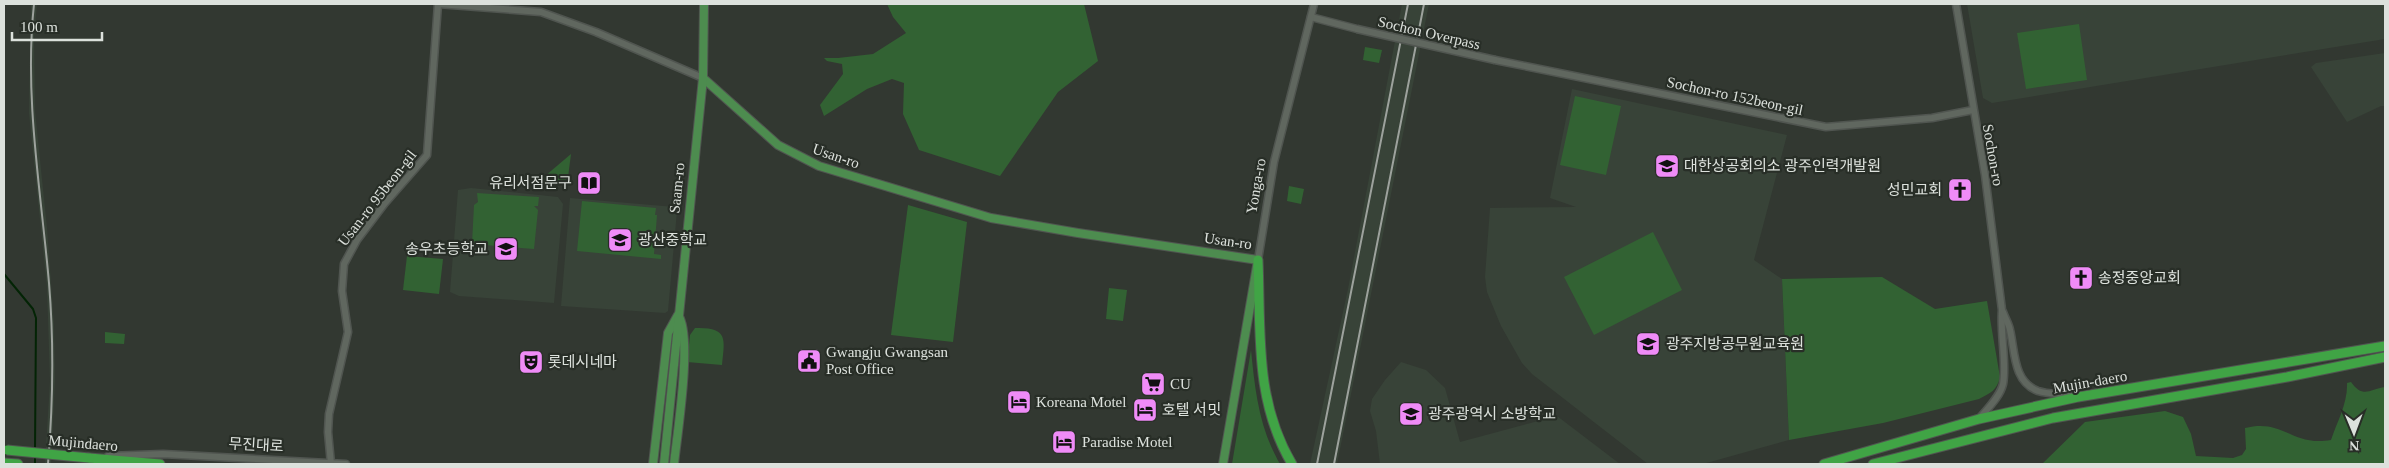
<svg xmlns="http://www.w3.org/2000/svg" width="2389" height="468" font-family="'Times New Roman','Noto Sans KR',serif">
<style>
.built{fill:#384338}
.green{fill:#326233}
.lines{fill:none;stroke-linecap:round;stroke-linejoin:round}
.stream{stroke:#032405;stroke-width:2}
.minor-casing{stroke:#505550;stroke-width:9}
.major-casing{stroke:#505550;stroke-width:10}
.highway-casing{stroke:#505550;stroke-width:11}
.minor{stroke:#60675f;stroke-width:6}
.major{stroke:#4d8c4f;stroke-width:8}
.highway{stroke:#40a445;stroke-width:9}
.rail{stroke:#9da29d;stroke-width:2}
.minor-bridge-casing{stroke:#505550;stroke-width:9;stroke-linecap:butt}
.highway-bridge-casing{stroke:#505550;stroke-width:11;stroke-linecap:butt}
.minor-bridge{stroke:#60675f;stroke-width:6}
.highway-bridge{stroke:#40a445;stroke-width:9}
.labels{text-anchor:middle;stroke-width:4.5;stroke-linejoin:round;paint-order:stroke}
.street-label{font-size:15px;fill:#dce1dc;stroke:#282e27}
.poi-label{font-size:15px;fill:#dce1dc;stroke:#282e27;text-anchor:start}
</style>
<rect width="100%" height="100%" fill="#323831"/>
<g class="built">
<polygon points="31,4 37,4 34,37 35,111 47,228 54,325 55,380 51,464 45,464 50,381 47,287 29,113"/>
<polygon points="1402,4 1429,4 1337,464 1310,464 1348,289"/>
<polygon points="1967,4 2385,4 2385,39 1992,103 1983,98"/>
<polygon points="2385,53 2385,106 2381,106 2347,122 2311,67 2316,63"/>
<polygon points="1572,89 1787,135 1754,260 1782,279 1789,440 1703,464 1648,464 1532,374 1522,363 1501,326 1487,292 1485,277 1490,208 1576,207 1550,198"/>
<polygon points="471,188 558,197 563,204 554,303 459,296 450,292 458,190"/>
<polygon points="570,198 675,207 677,211 668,311 665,313 561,306"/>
<polygon points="1401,362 1426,370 1445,388 1460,442 1557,416 1620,464 1380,464 1376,431 1370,411 1372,399 1385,380"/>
</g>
<g class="green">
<polygon points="887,4 1084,4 1098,61 1058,92 1000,176 919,150 903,114 904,83 892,79 867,89 824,116 820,105 843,74 842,64 827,61 824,58 838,58 873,54 906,33 893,17"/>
<polygon points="2079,24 2087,80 2026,89 2017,33"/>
<polygon points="1365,47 1382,50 1379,63 1363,60"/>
<polygon points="1575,96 1621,106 1606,175 1560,165"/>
<polygon points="571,154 567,185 538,182"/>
<polygon points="1289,186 1304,189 1301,204 1287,201"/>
<polygon points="477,193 539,197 538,206 534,206 538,210 534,249 472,244 474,205 478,202"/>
<polygon points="582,201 656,208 655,215 657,215 654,254 661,255 661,259 577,251"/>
<polygon points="908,205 967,222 953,342 891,335"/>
<polygon points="1653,232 1682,290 1594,335 1564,277"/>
<polygon points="407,256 443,259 439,294 403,290"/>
<path d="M1882 277 1935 309 1987 301 2000 377C1997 390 1991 393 1979 399L1883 423 1789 440 1782 279Z"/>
<polygon points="1109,288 1127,290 1123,321 1106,319"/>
<path d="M695 328C728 327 725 338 722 365L687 362 690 335Z"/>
<polygon points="105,332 125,334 124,344 105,343"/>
<path d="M1251 350C1255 390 1259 428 1280 464H1232Z"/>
<path d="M2351 382C2363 399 2370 389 2385 387V464H2042L2085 422 2165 411 2183 417 2191 434 2196 456 2233 458 2242 455 2246 449 2245 428C2283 418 2292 447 2331 440 2337 422 2348 403 2347 383Z"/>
</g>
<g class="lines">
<g class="stream">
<polyline points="4,274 33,309 36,318 35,450"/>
<polyline points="35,464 35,455"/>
</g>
<defs>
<g id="minor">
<polyline points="438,4 541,12 596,32 703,78"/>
<path d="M1956 4 1985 175 2002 310C2000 333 2007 365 2003 384 2000 397 1987 409 1979 419"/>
<polyline points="1311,17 1357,29"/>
<polyline points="1495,60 1826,127 1932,118 1973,110"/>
<polyline points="1258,260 1274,162 1314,4"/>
<path d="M2003 312C2005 318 2009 324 2010 330 2015 351 2013 382 2038 391 2051 395 2064 393 2077 397"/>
<polyline points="108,456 163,454 346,464"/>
<polyline points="331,464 328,432 329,414 348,332 342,291 344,264 357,240 385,203 427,155 438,4"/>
</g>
<g id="major">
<polyline points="703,78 778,145 819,166 991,218 1078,233 1258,260 1223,464"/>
<path d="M653 464 668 333 678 315C693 336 677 435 674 464"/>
<polyline points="664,464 703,78 704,4"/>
</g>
<g id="highway">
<path d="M1258 260C1261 331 1254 400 1292 464"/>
<polyline points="89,458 160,464"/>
<polyline points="4,463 18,464"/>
<polyline points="1824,464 1979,419 2078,397 2385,346"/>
<polyline points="1873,464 2053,418 2287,377 2385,357"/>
</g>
</defs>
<use href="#minor" class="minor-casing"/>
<use href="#major" class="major-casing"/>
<use href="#highway" class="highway-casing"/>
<use href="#minor" class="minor"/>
<use href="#major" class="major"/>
<use href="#highway" class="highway"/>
<g class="rail">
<path d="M34 4C24 97 41 191 49 283 54 343 53 404 48 464"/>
<polyline points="1317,464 1408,4"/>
<polyline points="1334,464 1424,4"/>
</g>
<defs>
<polyline id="minor-bridge" points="1357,29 1495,60"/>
<polyline id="highway-bridge" points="7,450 89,458"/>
</defs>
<use href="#minor-bridge" class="minor-bridge-casing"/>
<use href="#highway-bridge" class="highway-bridge-casing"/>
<use href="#minor-bridge" class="minor-bridge"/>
<use href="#highway-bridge" class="highway-bridge"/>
</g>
<defs>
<symbol id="school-square" viewBox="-11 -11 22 22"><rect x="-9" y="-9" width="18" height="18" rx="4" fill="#ef8bf7" stroke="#282e27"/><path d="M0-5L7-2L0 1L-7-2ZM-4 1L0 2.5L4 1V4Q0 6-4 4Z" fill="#111"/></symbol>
<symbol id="library-square" viewBox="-11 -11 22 22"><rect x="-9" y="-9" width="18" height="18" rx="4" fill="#ef8bf7" stroke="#282e27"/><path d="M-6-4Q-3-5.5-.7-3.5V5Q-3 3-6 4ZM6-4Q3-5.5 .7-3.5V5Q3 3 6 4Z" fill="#111"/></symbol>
<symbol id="church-square" viewBox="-11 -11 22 22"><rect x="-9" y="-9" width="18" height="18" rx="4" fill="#ef8bf7" stroke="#282e27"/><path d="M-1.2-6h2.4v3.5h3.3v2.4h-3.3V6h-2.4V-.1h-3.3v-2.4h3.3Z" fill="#111"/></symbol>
<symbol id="civic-square" viewBox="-11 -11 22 22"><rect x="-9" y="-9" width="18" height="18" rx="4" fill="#ef8bf7" stroke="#282e27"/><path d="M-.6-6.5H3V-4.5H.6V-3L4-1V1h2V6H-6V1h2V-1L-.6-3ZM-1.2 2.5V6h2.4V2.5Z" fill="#111"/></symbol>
<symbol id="theatre-square" viewBox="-11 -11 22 22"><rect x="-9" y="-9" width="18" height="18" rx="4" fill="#ef8bf7" stroke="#282e27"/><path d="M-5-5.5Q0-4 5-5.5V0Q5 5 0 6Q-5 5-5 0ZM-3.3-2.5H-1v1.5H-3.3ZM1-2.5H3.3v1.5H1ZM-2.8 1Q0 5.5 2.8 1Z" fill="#111"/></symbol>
<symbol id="supermarket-square" viewBox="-11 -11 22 22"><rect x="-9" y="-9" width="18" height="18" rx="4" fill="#ef8bf7" stroke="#282e27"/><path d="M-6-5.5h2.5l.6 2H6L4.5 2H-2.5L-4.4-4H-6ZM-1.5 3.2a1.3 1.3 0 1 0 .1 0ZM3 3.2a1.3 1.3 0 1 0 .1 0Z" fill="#111"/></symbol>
<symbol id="hotel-square" viewBox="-11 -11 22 22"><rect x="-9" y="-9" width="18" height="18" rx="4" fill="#ef8bf7" stroke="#282e27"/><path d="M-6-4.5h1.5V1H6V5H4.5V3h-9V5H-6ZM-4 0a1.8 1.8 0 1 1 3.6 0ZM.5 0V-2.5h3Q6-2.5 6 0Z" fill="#111"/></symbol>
</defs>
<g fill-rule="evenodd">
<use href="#school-square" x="1653" y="152" width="28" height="28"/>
<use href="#library-square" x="575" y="169" width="28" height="28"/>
<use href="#church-square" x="1946" y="176" width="28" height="28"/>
<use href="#school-square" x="606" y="226" width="28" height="28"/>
<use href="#school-square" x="492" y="235" width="28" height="28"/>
<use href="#church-square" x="2067" y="264" width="28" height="28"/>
<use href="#school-square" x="1634" y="330" width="28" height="28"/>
<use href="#civic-square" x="795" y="347" width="28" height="28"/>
<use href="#theatre-square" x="517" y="348" width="28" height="28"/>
<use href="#supermarket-square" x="1139" y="370" width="28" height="28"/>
<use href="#hotel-square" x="1005" y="388" width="28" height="28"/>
<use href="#hotel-square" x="1131" y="396" width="28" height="28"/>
<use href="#school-square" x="1397" y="400" width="28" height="28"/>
<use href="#hotel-square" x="1050" y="428" width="28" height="28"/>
</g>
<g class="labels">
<g class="street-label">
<text transform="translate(1429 33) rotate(13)" y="5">Sochon Overpass</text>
<text transform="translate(1735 96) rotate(12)" y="5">Sochon-ro 152beon-gil</text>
<text transform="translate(1993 155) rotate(80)" y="5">Sochon-ro</text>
<text transform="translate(836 156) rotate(19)" y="5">Usan-ro</text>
<text transform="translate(1256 186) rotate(-80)" y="5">Yonga-ro</text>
<text transform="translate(677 188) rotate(-84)" y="5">Saam-ro</text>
<text transform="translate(377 198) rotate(-52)" y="5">Usan-ro 95beon-gil</text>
<text transform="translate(1228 241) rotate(8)" y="5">Usan-ro</text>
<text transform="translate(2090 382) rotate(-10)" y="5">Mujin-daero</text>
<text transform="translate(83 443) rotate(5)" y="5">Mujindaero</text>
<text transform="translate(256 445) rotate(3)" y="5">무진대로</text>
</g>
<g class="poi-label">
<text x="1684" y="171">대한상공회의소 광주인력개발원</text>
<text x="572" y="188" text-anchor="end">유리서점문구</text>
<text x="1942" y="195" text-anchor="end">성민교회</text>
<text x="638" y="245">광산중학교</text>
<text x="488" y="254" text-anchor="end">송우초등학교</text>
<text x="2098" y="283">송정중앙교회</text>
<text x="1666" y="349">광주지방공무원교육원</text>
<text x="826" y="357">Gwangju Gwangsan<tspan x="826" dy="17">Post Office</tspan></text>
<text x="548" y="367">롯데시네마</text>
<text x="1170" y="389">CU</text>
<text x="1036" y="407">Koreana Motel</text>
<text x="1162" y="415">호텔 서밋</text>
<text x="1428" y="419">광주광역시 소방학교</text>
<text x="1082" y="447">Paradise Motel</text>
</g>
</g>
<rect width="2389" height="468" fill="none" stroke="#dce1dc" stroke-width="10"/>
<g transform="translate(2354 433) rotate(179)" stroke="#282e27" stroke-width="4" paint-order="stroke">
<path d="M0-4L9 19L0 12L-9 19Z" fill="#dce1dc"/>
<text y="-8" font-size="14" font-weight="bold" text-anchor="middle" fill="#dce1dc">N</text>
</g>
<path d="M12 32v8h90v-8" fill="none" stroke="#dce1dc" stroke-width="2.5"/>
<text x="20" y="32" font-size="15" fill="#dce1dc" stroke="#282e27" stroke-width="4" paint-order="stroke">100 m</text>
</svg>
